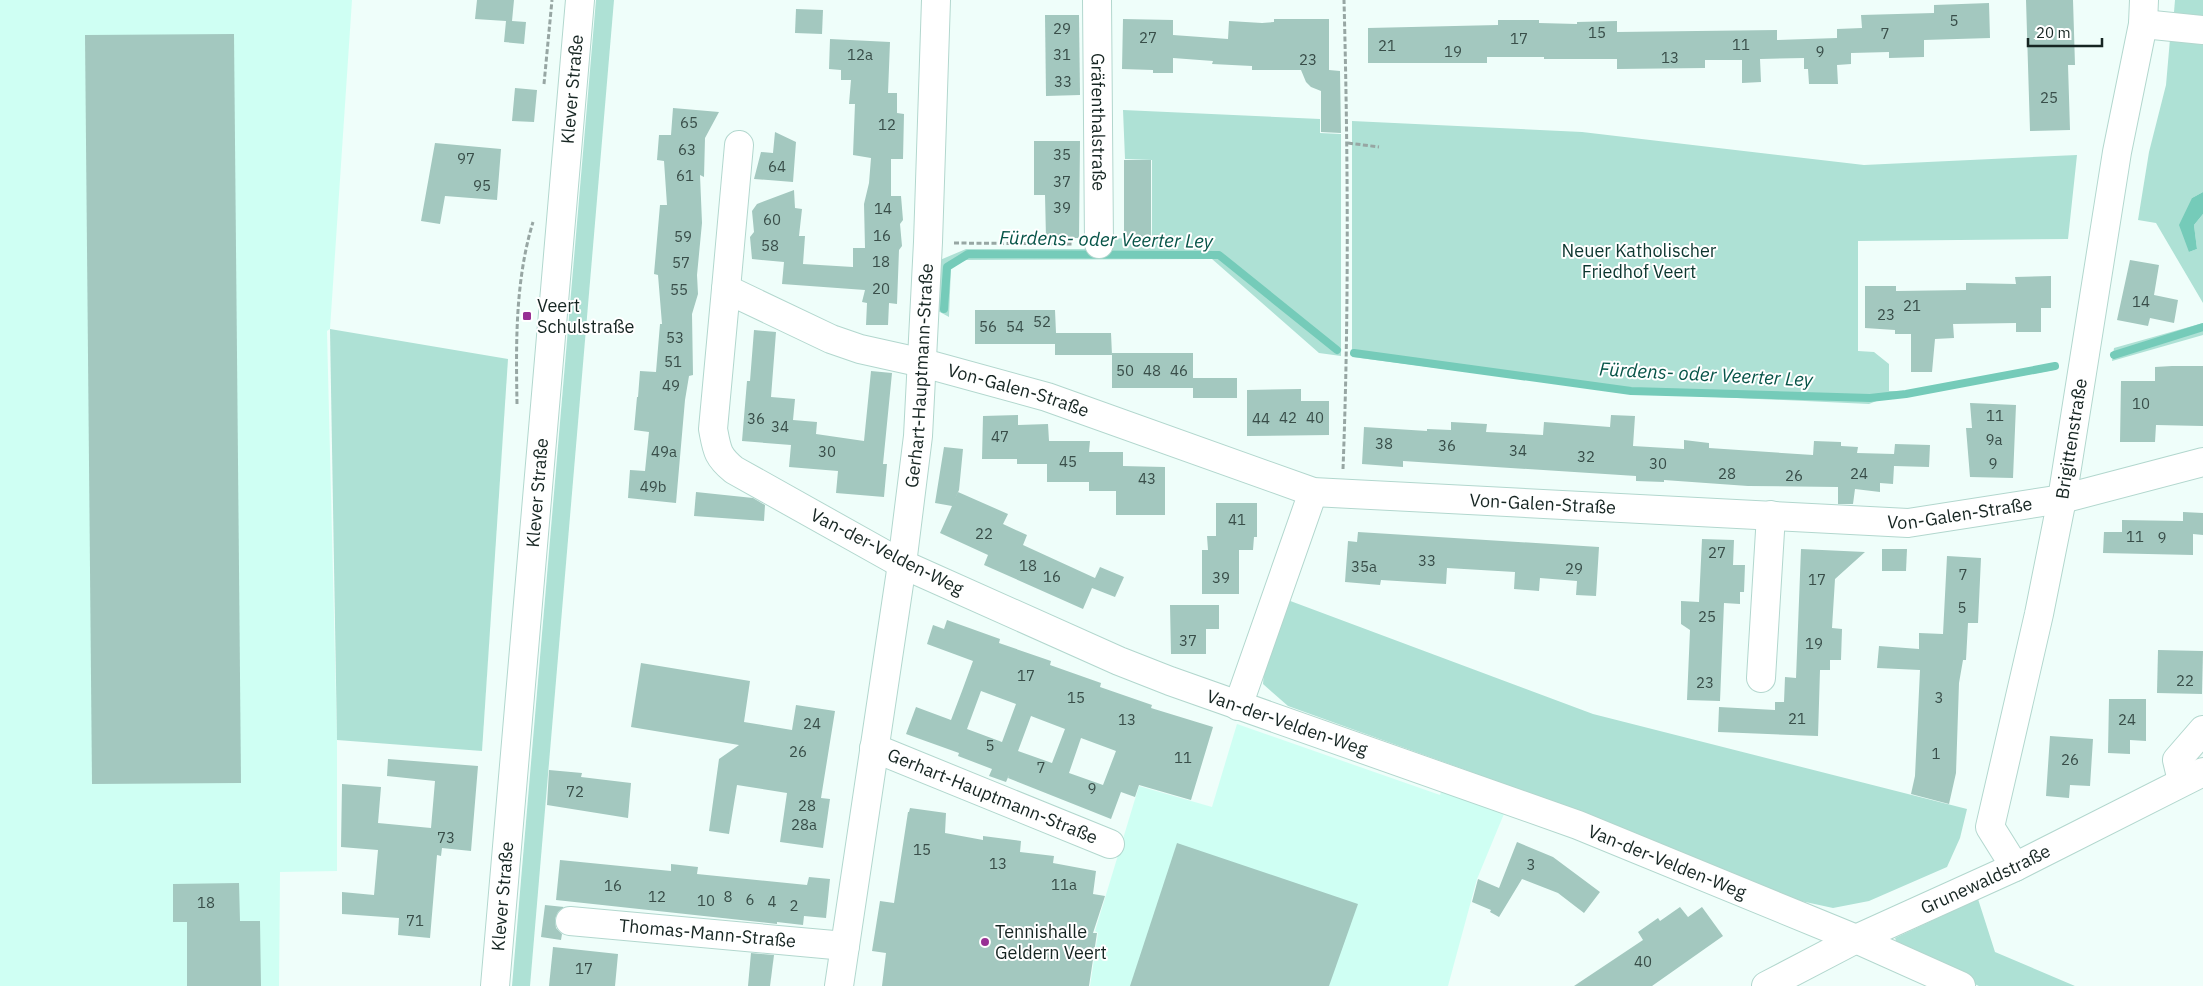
<svg xmlns="http://www.w3.org/2000/svg" width="2203" height="986" font-family="'IBM Plex Sans',sans-serif">
<style>
.built{fill:#cffff3}
.green{fill:#aee1d5}
.water{fill:#75cbb9}
.lines{fill:none;stroke-linecap:round;stroke-linejoin:round}
.stream{stroke:#75cbb9;stroke-width:8}
.building{fill:#a3c8bf;fill-rule:evenodd}
.street-casing{stroke:#b2d7ce;stroke-width:30}
.secondary-casing{stroke:#b2d7ce;stroke-width:30}
.path{stroke:#97a6a3;stroke-width:3;stroke-dasharray:5 2.5;stroke-linecap:butt}
.street{stroke:#fff;stroke-width:28}
.secondary{stroke:#fff;stroke-width:28}
.poi-dot{fill:#983094;stroke:#fff;stroke-width:2}
.labels{text-anchor:middle;stroke-width:4;stroke-linejoin:round;paint-order:stroke}
.number-label{font-size:15px;fill:#394e49}
.street-label{font-size:18px;fill:#162522;stroke:#fff}
.park-label{font-size:18px;fill:#0c362f;stroke:#fff}
.poi-label{font-size:18px;fill:#162522;stroke:#fff;text-anchor:start}
.water-label{font-size:19px;font-style:italic;fill:#075448;stroke:#fff}
</style>
<rect width="100%" height="100%" fill="#effefa"/>
<g class="built">
<polygon points="0,0 352,0 330,329 327,331 337,740 337,871 280,872 279,986 0,986"/>
<polygon points="1237,724 1440,795 1443,786 1506,809 1477,879 1448,986 1090,986 1098,933 1095,931 1139,786 1212,807"/>
</g>
<g class="green">
<polygon points="596,0 614,0 530,986 512,986"/>
<polygon points="2175,0 2203,0 2203,21 2183,19 2174,12"/>
<polygon points="2170,39 2203,41 2203,192 2192,198 2189,252 2197,249 2194,225 2203,214 2203,303 2156,223 2138,220 2149,152 2166,85"/>
<polygon points="1123,110 1320,119 1320,133 1341,134 1341,356 1319,353 1212,259 966,260 951,267 949,317 938,311 940,260 966,249 1104,249 1104,239 1152,237 1152,160 1125,159"/>
<polygon points="1352,121 1582,132 1864,165 2077,155 2068,239 1858,241 1858,351 1874,352 1889,364 1889,391 1909,391 2055,364 2054,370 1907,396 1889,396 1869,404 1630,393 1352,357"/>
<polygon points="2203,323 2203,335 2112,361 2114,348"/>
<polygon points="330,329 508,359 482,751 337,740"/>
<polygon points="1285,599 1593,714 1967,809 1960,838 1947,867 1869,901 1833,908 1787,898 1466,770 1288,706 1263,684 1265,659"/>
<polygon points="1978,899 1995,952 2075,986 1979,986 1900,951 1895,938"/>
</g>
<polygon class="water" points="2203,192 2203,214 2194,225 2197,249 2189,252 2179,225 2192,198"/>
<g class="lines">
<g class="stream">
<polyline points="944,309 947,267 968,254 1219,255 1337,350"/>
<polyline points="1354,353 1631,391 1870,398 1906,394 2055,366"/>
<polyline points="2114,355 2203,327"/>
</g>
</g>
<g class="building">
<polygon points="477,0 514,0 512,21 526,22 524,44 504,42 506,21 475,19"/>
<polygon points="2026,0 2073,0 2075,65 2068,65 2070,130 2030,131"/>
<polygon points="1989,3 1990,38 1924,40 1924,57 1889,58 1889,52 1851,53 1851,64 1837,65 1838,84 1809,84 1808,69 1804,69 1804,58 1760,59 1761,82 1742,83 1742,60 1705,60 1705,68 1617,69 1617,59 1544,59 1544,57 1487,57 1487,63 1368,63 1368,28 1498,25 1498,20 1539,20 1539,23 1577,24 1577,22 1617,21 1617,32 1777,30 1777,40 1837,38 1837,29 1862,28 1861,15 1934,13 1934,5"/>
<polygon points="796,9 823,10 822,34 795,33"/>
<polygon points="1045,15 1079,15 1080,95 1046,96"/>
<polygon points="1123,19 1173,20 1173,35 1228,39 1229,21 1262,23 1274,22 1274,19 1329,19 1329,70 1340,71 1341,133 1321,132 1321,91 1311,87 1306,82 1301,70 1252,70 1252,66 1212,64 1213,61 1173,58 1173,73 1153,73 1153,70 1122,69"/>
<polygon points="234,34 241,783 92,784 85,35"/>
<polygon points="830,39 890,42 888,93 897,93 897,113 904,114 903,159 891,159 891,196 901,196 903,220 900,224 902,246 899,250 897,304 889,303 888,325 866,325 867,303 862,302 865,290 782,284 784,262 752,259 750,237 754,232 752,211 757,204 794,190 795,208 802,209 799,236 805,236 803,264 853,267 853,248 865,248 864,204 869,183 871,158 853,155 855,104 849,104 851,80 841,80 841,70 829,69"/>
<polygon points="515,88 537,90 534,122 512,121"/>
<polygon points="673,108 719,112 705,138 704,177 700,175 702,223 697,275 698,294 692,314 693,375 689,376 685,400 676,503 628,498 630,470 645,471 649,432 634,430 637,397 638,397 640,371 656,372 660,324 662,324 658,275 654,274 660,205 667,205 664,161 657,160 659,135 671,135"/>
<polygon points="775,132 796,142 793,182 754,179 761,152 773,153"/>
<polygon points="1034,141 1080,141 1079,238 1046,238 1045,195 1034,195"/>
<polygon points="435,143 501,149 497,200 445,196 440,224 421,221"/>
<rect x="1124" y="160" width="27" height="77"/>
<polygon points="2130,260 2159,265 2154,295 2178,300 2174,323 2150,318 2148,326 2117,320"/>
<polygon points="2051,276 2051,308 2041,308 2041,332 2016,332 2016,323 1953,324 1954,338 1935,339 1932,372 1911,372 1911,334 1895,334 1895,330 1865,328 1865,286 1896,286 1896,291 1966,290 1966,283 2016,284 2015,277"/>
<polygon points="975,310 1055,310 1056,333 1111,333 1112,355 1055,355 1055,344 975,344"/>
<polygon points="754,330 776,332 771,397 795,399 793,420 817,422 816,434 864,441 871,371 892,373 883,464 887,464 884,497 836,493 838,471 789,467 791,445 742,441 747,381 750,381"/>
<polygon points="1112,353 1193,353 1193,378 1237,378 1237,398 1193,398 1193,388 1112,388"/>
<polygon points="2172,366 2203,366 2203,426 2156,425 2155,442 2120,442 2121,381 2155,381 2155,367"/>
<polygon points="1301,389 1301,401 1329,401 1329,435 1247,436 1247,390"/>
<polygon points="1970,403 2016,405 2013,478 1970,477 1966,428 1972,428"/>
<polygon points="1018,415 1018,425 1048,424 1049,441 1090,441 1089,452 1123,452 1123,466 1165,467 1165,515 1116,515 1116,491 1089,491 1089,482 1047,482 1047,464 1017,464 1017,459 982,459 983,416"/>
<polygon points="1611,415 1635,416 1633,446 1684,449 1684,440 1709,443 1709,448 1813,455 1814,441 1841,442 1841,446 1858,447 1857,453 1894,454 1895,444 1930,445 1929,467 1894,466 1893,484 1880,483 1880,492 1855,489 1853,504 1838,504 1838,487 1748,486 1664,480 1664,482 1636,481 1636,476 1403,461 1403,467 1362,464 1364,427 1427,431 1427,429 1451,430 1451,422 1487,424 1486,432 1543,435 1544,422 1610,427"/>
<polygon points="944,447 963,449 959,490 954,501 958,492 1008,514 1003,524 1027,535 1023,545 1095,578 1100,567 1124,577 1115,597 1092,588 1083,609 984,565 988,555 940,533 952,506 935,503"/>
<polygon points="696,492 753,498 765,505 764,521 694,516"/>
<polygon points="1216,503 1257,503 1257,537 1254,537 1253,550 1239,550 1239,594 1202,594 1202,550 1208,550 1207,536 1216,536"/>
<polygon points="2183,512 2203,513 2203,535 2193,534 2193,555 2103,553 2104,532 2122,532 2122,520 2183,521"/>
<polygon points="1358,532 1599,547 1596,596 1576,595 1577,581 1540,578 1539,591 1514,589 1515,572 1447,568 1446,584 1381,580 1380,585 1345,582 1348,541 1357,542"/>
<polygon points="1702,539 1734,540 1733,565 1745,565 1744,592 1740,592 1740,604 1724,603 1720,701 1687,700 1690,630 1681,624 1681,601 1699,602"/>
<polygon points="1801,549 1865,552 1835,579 1832,628 1842,629 1841,660 1830,660 1830,670 1820,670 1818,736 1718,732 1719,707 1775,710 1775,702 1784,702 1785,677 1796,678"/>
<polygon points="1882,549 1907,549 1906,571 1882,571"/>
<polygon points="1947,556 1981,558 1978,623 1968,623 1966,660 1963,660 1959,683 1956,773 1949,804 1911,794 1915,776 1920,670 1877,668 1879,646 1919,649 1919,633 1943,634"/>
<polygon points="1170,605 1219,605 1219,629 1206,629 1206,654 1171,654"/>
<path d="M947 620 1000 639 999 643 1051 661 1050 665 1101 683 1100 687 1152 705 1151 708 1213 727 1191 800 1139 785 1135 797 1121 792 1111 819 1008 778 1009 775 1006 782 989 776 992 769 958 756 959 753 906 734 916 707 951 720 962 691 973 661 927 644 933 625 944 629ZM981 691 1016 704 1002 742 967 729ZM1031 716 1065 729 1052 763 1018 751ZM1081 738 1116 751 1103 785 1069 773Z"/>
<polygon points="2158,650 2203,651 2202,694 2157,693"/>
<polygon points="641,663 750,681 744,722 792,730 796,705 835,711 821,798 830,799 823,848 780,842 787,793 737,785 729,834 709,831 719,759 739,745 631,727"/>
<polygon points="2109,699 2146,699 2146,741 2130,740 2130,754 2108,753"/>
<polygon points="2050,736 2093,739 2090,786 2070,785 2069,798 2046,796"/>
<polygon points="388,759 478,766 471,851 442,848 441,856 437,855 430,938 398,935 399,918 342,914 342,892 374,895 378,850 341,847 342,784 381,787 378,823 431,828 435,781 387,776"/>
<polygon points="549,770 582,773 581,777 631,783 628,818 547,805"/>
<polygon points="910,808 946,813 945,833 983,840 983,836 1021,841 1020,852 1054,856 1053,863 1096,871 1093,894 1105,896 1093,933 1097,933 1089,986 882,986 886,953 872,951 880,901 894,903 908,812 909,812"/>
<polygon points="1517,842 1553,857 1600,892 1584,913 1558,893 1522,879 1499,917 1490,912 1491,910 1472,902 1478,879 1499,888"/>
<polygon points="1177,843 1358,904 1329,986 1130,986"/>
<polygon points="560,860 671,871 671,864 698,867 697,874 807,885 809,877 830,879 826,918 804,916 803,925 777,922 777,924 556,900"/>
<polygon points="239,883 240,921 260,921 261,986 187,986 187,922 173,922 173,884"/>
<polygon points="545,905 564,907 558,912 555,919 556,928 562,934 561,940 541,937"/>
<polygon points="1680,907 1688,917 1702,907 1723,936 1652,986 1574,986 1643,940 1638,932 1658,918 1660,921"/>
<polygon points="553,947 618,954 615,986 549,986"/>
<polygon points="751,953 774,955 770,986 748,986"/>
</g>
<g class="lines">
<defs>
<g id="street">
<path id="s1" d="M1097 0 1099 244"/>
<polyline points="2143,24 2203,30"/>
<polyline points="726,289 739,145"/>
<polyline points="1761,678 1771,515"/>
<polyline points="1238,706 1313,492"/>
<path id="s2" d="M874 748 1110 844"/>
<polyline points="2182,781 2177,760 2203,730"/>
<path id="s3" d="M2015 867 1990 827 2039 614 2062 499 2117 152 2143 24 2144 0"/>
<path id="s4" d="M570 921 845 946"/>
<path id="s5" d="M839 986 902 564 918 436 928 242 936 0"/>
<path id="s6" d="M1961 986 1856 939 1578 825 1170 681 1119 661 902 564 734 470C717 456 717 450 713 429L726 289 831 339 860 349 923 363 1047 397 1313 492 1908 523 2062 499 2203 462"/>
</g>
<g id="secondary">
<path id="s7" d="M495 986 580 0"/>
<path id="s8" d="M1766 986 1856 939 2015 867 2203 772"/>
</g>
</defs>
<use href="#street" class="street-casing"/>
<use href="#secondary" class="secondary-casing"/>
<g class="path">
<polyline points="544,84 552,0"/>
<polyline points="1348,143 1379,147"/>
<polyline points="954,243 1073,244"/>
<path d="M517 404C516 344 515 281 533 222"/>
<path d="M1343 469C1349 313 1348 156 1344 0"/>
</g>
<use href="#street" class="street"/>
<use href="#secondary" class="secondary"/>
</g>
<g class="poi-dot">
<rect x="522" y="311" width="10" height="10" rx="2.5"/>
<circle cx="985" cy="942" r="5"/>
</g>
<g class="labels">
<g class="number-label">
<text x="1954" y="26">5</text>
<text x="1062" y="34">29</text>
<text x="1597" y="38">15</text>
<text x="1885" y="39">7</text>
<text x="1148" y="43">27</text>
<text x="1519" y="44">17</text>
<text x="1741" y="50">11</text>
<text x="1387" y="51">21</text>
<text x="1453" y="57">19</text>
<text x="1820" y="57">9</text>
<text x="860" y="60">12a</text>
<text x="1062" y="60">31</text>
<text x="1670" y="63">13</text>
<text x="1308" y="65">23</text>
<text x="1063" y="87">33</text>
<text x="2049" y="103">25</text>
<text x="689" y="128">65</text>
<text x="887" y="130">12</text>
<text x="687" y="155">63</text>
<text x="1062" y="160">35</text>
<text x="466" y="164">97</text>
<text x="777" y="172">64</text>
<text x="685" y="181">61</text>
<text x="1062" y="187">37</text>
<text x="482" y="191">95</text>
<text x="1062" y="213">39</text>
<text x="883" y="214">14</text>
<text x="772" y="225">60</text>
<text x="882" y="241">16</text>
<text x="683" y="242">59</text>
<text x="770" y="251">58</text>
<text x="881" y="267">18</text>
<text x="681" y="268">57</text>
<text x="881" y="294">20</text>
<text x="679" y="295">55</text>
<text x="2141" y="307">14</text>
<text x="1912" y="311">21</text>
<text x="1886" y="320">23</text>
<text x="1042" y="327">52</text>
<text x="988" y="332">56</text>
<text x="1015" y="332">54</text>
<text x="675" y="343">53</text>
<text x="673" y="367">51</text>
<text x="1125" y="376">50</text>
<text x="1152" y="376">48</text>
<text x="1179" y="376">46</text>
<text x="671" y="391">49</text>
<text x="2141" y="409">10</text>
<text x="1995" y="421">11</text>
<text x="1288" y="423">42</text>
<text x="1315" y="423">40</text>
<text x="756" y="424">36</text>
<text x="1261" y="424">44</text>
<text x="780" y="432">34</text>
<text x="1000" y="442">47</text>
<text x="1994" y="445">9a</text>
<text x="1384" y="449">38</text>
<text x="1447" y="451">36</text>
<text x="1518" y="456">34</text>
<text x="664" y="457">49a</text>
<text x="827" y="457">30</text>
<text x="1586" y="462">32</text>
<text x="1068" y="467">45</text>
<text x="1658" y="469">30</text>
<text x="1993" y="469">9</text>
<text x="1727" y="479">28</text>
<text x="1859" y="479">24</text>
<text x="1794" y="481">26</text>
<text x="1147" y="484">43</text>
<text x="653" y="492">49b</text>
<text x="1237" y="525">41</text>
<text x="984" y="539">22</text>
<text x="2135" y="542">11</text>
<text x="2162" y="543">9</text>
<text x="1717" y="558">27</text>
<text x="1427" y="566">33</text>
<text x="1028" y="571">18</text>
<text x="1364" y="572">35a</text>
<text x="1574" y="574">29</text>
<text x="1963" y="580">7</text>
<text x="1052" y="582">16</text>
<text x="1221" y="583">39</text>
<text x="1817" y="585">17</text>
<text x="1962" y="613">5</text>
<text x="1707" y="622">25</text>
<text x="1188" y="646">37</text>
<text x="1814" y="649">19</text>
<text x="1026" y="681">17</text>
<text x="2185" y="686">22</text>
<text x="1705" y="688">23</text>
<text x="1076" y="703">15</text>
<text x="1939" y="703">3</text>
<text x="1797" y="724">21</text>
<text x="1127" y="725">13</text>
<text x="2127" y="725">24</text>
<text x="812" y="729">24</text>
<text x="990" y="751">5</text>
<text x="798" y="757">26</text>
<text x="1936" y="759">1</text>
<text x="1183" y="763">11</text>
<text x="2070" y="765">26</text>
<text x="1041" y="773">7</text>
<text x="1092" y="794">9</text>
<text x="575" y="797">72</text>
<text x="807" y="811">28</text>
<text x="804" y="830">28a</text>
<text x="446" y="843">73</text>
<text x="922" y="855">15</text>
<text x="998" y="869">13</text>
<text x="1531" y="870">3</text>
<text x="1064" y="890">11a</text>
<text x="613" y="891">16</text>
<text x="657" y="902">12</text>
<text x="728" y="902">8</text>
<text x="750" y="905">6</text>
<text x="706" y="906">10</text>
<text x="772" y="907">4</text>
<text x="206" y="908">18</text>
<text x="794" y="911">2</text>
<text x="415" y="926">71</text>
<text x="1643" y="967">40</text>
<text x="584" y="974">17</text>
</g>
<g class="street-label">
<text dy="6" stroke="none"><textPath href="#s7" startOffset="900">Klever Straße</textPath></text>
<text dy="6" stroke="none"><textPath href="#s1" startOffset="122">Gräfenthalstraße</textPath></text>
<text dy="6" stroke="none"><textPath href="#s5" startOffset="616">Gerhart-Hauptmann-Straße</textPath></text>
<text dy="6" stroke="none"><textPath href="#s6" startOffset="1832">Von-Galen-Straße</textPath></text>
<text dy="6" stroke="none"><textPath href="#s3" startOffset="444">Brigittenstraße</textPath></text>
<text dy="6" stroke="none"><textPath href="#s7" startOffset="495">Klever Straße</textPath></text>
<text dy="6" stroke="none"><textPath href="#s6" startOffset="2374">Von-Galen-Straße</textPath></text>
<text dy="6" stroke="none"><textPath href="#s6" startOffset="2792">Von-Galen-Straße</textPath></text>
<text transform="translate(887 552) rotate(27)" y="6">Van-der-Velden-Weg</text>
<text transform="translate(1287 723) rotate(19)" y="6">Van-der-Velden-Weg</text>
<text dy="6" stroke="none"><textPath href="#s2" startOffset="128">Gerhart-Hauptmann-Straße</textPath></text>
<text transform="translate(1667 862) rotate(22)" y="6">Van-der-Velden-Weg</text>
<text dy="6" stroke="none"><textPath href="#s8" startOffset="244">Grunewaldstraße</textPath></text>
<text dy="6" stroke="none"><textPath href="#s7" startOffset="90">Klever Straße</textPath></text>
<text dy="6" stroke="none"><textPath href="#s4" startOffset="138">Thomas-Mann-Straße</textPath></text>
</g>
<g class="park-label">
<text x="1639" y="257">Neuer Katholischer<tspan x="1639" dy="21">Friedhof Veert</tspan></text>
</g>
<g class="poi-label">
<text x="537" y="312">Veert<tspan x="537" dy="21">Schulstraße</tspan></text>
<text x="995" y="938">Tennishalle<tspan x="995" dy="21">Geldern Veert</tspan></text>
</g>
<g class="water-label">
<text transform="translate(1106 239) rotate(1)" y="7">Fürdens- oder Veerter Ley</text>
<text transform="translate(1706 374) rotate(3)" y="7">Fürdens- oder Veerter Ley</text>
</g>
</g>
<path d="M2028 38v8h74v-8" fill="none" stroke="#162522" stroke-width="2.5"/>
<text x="2036" y="38" font-size="15" fill="#162522" stroke="#ffffff" stroke-width="4" paint-order="stroke">20 m</text>
</svg>
